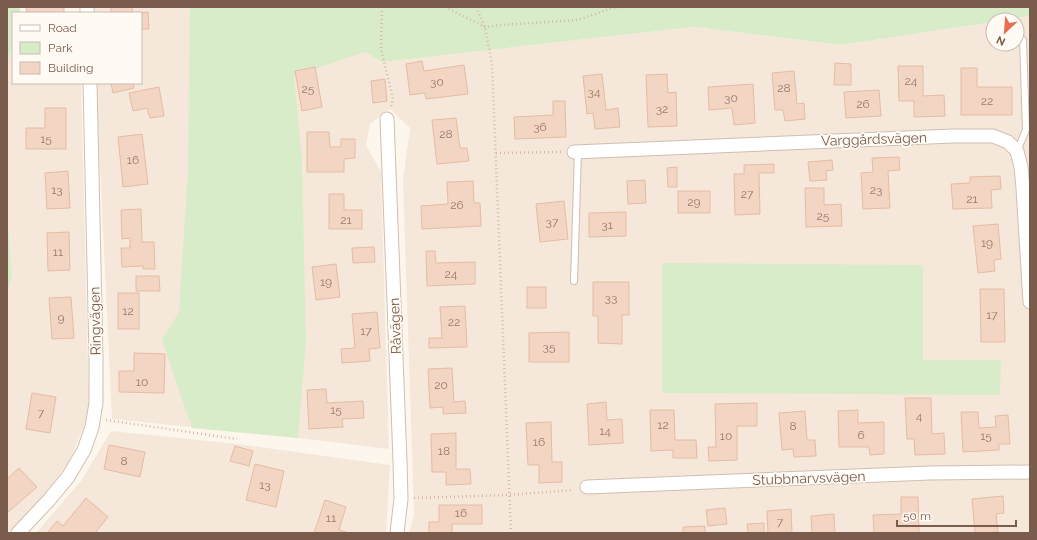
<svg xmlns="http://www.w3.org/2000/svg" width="1037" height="540" font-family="Raleway,sans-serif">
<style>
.residential{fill:#f5e8da}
.green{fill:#d8ecc9}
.building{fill:#f3d5c3;stroke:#e6bba3}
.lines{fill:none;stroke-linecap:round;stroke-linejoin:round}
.service-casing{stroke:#d1beb0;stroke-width:8}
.minor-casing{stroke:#d1beb0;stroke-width:15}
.path{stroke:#d9b8a5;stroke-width:2.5;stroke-dasharray:1 3;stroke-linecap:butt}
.service{stroke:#fff;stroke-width:6}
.minor{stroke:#fff;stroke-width:13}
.labels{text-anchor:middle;stroke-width:3.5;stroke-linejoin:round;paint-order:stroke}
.number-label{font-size:12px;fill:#987a6a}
.street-label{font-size:14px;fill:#7a5c4d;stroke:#fffaf3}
</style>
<rect width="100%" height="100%" fill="#fdf6ec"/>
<g class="residential">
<polygon points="93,7 280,7 365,52 382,62 694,27 841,45 993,22 993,44 1017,44 1017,20 1007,20 1030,16 1030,533 409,533 414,515 403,181 410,128 390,109 370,124 366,145 381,172 389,449 298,438 112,419 96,83 141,83 141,13 93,13"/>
<polygon points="13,40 13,83 81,83 89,405 84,426 69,461 35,510 7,533 7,293 12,276 7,213 7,64"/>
<polygon points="111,431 238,444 390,465 386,533 36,533 81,481"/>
</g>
<g class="green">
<polygon points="7,7 19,7 20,9 20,13 13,13 13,40 7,64"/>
<polygon points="190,7 1030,7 1030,16 1007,20 993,20 993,22 841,45 694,27 382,62 365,52 294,76 302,160 306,343 298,438 192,428 162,340 179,312 188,170"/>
<polygon points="7,213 12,276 7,293"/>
<polygon points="662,263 923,265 923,360 1001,360 1000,395 662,393"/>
</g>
<g class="building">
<polygon points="26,7 64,7 64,13 27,13"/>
<polygon points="111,7 132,7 133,13 111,13"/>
<polygon points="148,12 149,29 141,29 141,13 140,13"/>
<polygon points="422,61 424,71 464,65 468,94 426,99 425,93 410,95 406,64"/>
<polygon points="835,63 851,64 851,85 834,85"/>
<polygon points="898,66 923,66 923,96 944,95 945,116 914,117 914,101 899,101"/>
<polygon points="315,67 322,107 302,111 295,71"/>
<polygon points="961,68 977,68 977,87 1012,87 1012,115 961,115"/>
<polygon points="794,71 797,104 804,103 805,119 785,121 783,110 775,110 772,73"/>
<polygon points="602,74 606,110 618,108 620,127 595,129 593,113 587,114 583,76"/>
<polygon points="667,74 668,93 676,92 677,126 648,127 646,75"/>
<polygon points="385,79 387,101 373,103 371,81"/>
<polygon points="111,83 133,83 134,88 113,93"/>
<polygon points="753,84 755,123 734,125 732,108 709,110 708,87"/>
<polygon points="159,87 164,116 150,118 147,108 133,111 129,93"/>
<polygon points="879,90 881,116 846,118 844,92"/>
<polygon points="553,101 565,101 566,137 515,139 514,117 553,115"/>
<polygon points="45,108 66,108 66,149 26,149 26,128 45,128"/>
<polygon points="456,118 460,148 467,148 469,161 437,164 432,120"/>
<polygon points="307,132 329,132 330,147 341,147 341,139 355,139 355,158 344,159 344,172 307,172"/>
<polygon points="142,134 148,184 123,187 118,137"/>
<polygon points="899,157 900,170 888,171 890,208 863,209 861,173 873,172 872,158"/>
<polygon points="832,160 833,170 826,171 827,180 810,181 808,162"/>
<polygon points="774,164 774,173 759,173 760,214 735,215 734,174 744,174 744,165"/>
<polygon points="677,167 677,187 668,187 667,168"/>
<polygon points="68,171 70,208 47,209 45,173"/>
<polygon points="1000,176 1001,189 991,190 992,208 953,209 951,184 970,183 970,177"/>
<polygon points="645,180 646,203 628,204 627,181"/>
<polygon points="473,181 474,203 480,203 481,226 422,229 421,206 448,204 447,182"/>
<polygon points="805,188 824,188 824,205 841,204 842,226 806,227"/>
<rect x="678" y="191" width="32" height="22"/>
<polygon points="329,194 344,194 344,210 362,210 362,229 329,229"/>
<polygon points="564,201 568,239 540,242 536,204"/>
<polygon points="141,209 142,242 154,242 155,269 143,269 143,266 122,267 121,248 130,248 130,238 122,239 121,210"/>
<polygon points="626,212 626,236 589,237 589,213"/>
<polygon points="998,224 1001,259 994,260 995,271 978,273 973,226"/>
<polygon points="69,232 70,270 48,271 47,233"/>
<polygon points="374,247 375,262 353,263 352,248"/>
<polygon points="426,251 435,251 436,263 475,262 475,284 427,286"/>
<polygon points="336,264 340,297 316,300 312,267"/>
<polygon points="136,276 159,276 160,291 136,291"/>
<polygon points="593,282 629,282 629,315 622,315 622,344 598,343 598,316 593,316"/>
<rect x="527" y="287" width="19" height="21"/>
<polygon points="980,289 1004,289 1005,342 981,342"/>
<rect x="118" y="293" width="21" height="36"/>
<polygon points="71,297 74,338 52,339 49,298"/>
<polygon points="465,306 467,347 429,348 429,338 442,338 440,307"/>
<polygon points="377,312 380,348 369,349 370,361 342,363 341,349 355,348 352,314"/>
<polygon points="569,332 569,362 529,362 529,333"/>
<polygon points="134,353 165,354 164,393 119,392 119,371 134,371"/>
<polygon points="452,368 454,402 465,401 466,413 443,414 443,407 430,408 428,369"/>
<polygon points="326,389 327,403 363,401 364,418 342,419 343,427 309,429 307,390"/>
<polygon points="32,393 56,397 50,433 26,429"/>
<polygon points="905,398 931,398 932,434 944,433 945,454 915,455 914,439 907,439"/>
<polygon points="606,402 607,420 622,419 623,443 589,445 587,404"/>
<polygon points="757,403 757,426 737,426 737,460 709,461 708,447 716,447 715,404"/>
<polygon points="650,410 674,410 675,440 696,440 697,458 673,458 673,450 651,451"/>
<polygon points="858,410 858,423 884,422 884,454 870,455 869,447 839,447 838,411"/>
<polygon points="805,411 807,440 815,440 816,456 794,457 793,449 782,450 779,413"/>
<polygon points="961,412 978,412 979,428 996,427 995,416 1008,415 1010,444 999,444 999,450 963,452"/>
<polygon points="551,422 552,462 562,462 562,482 539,483 539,465 528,465 526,423"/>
<polygon points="456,433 456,469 470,469 471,484 446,485 446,472 432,472 431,434"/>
<polygon points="109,445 145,452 140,477 104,469"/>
<polygon points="235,446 253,451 249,466 230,461"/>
<polygon points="255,464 284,471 276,507 246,500"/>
<polygon points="19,468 37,487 7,513 7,479"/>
<polygon points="1003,496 1004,513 996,514 998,532 975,533 972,499"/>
<polygon points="901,497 918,497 919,533 874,533 873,515 901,514"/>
<polygon points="86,498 108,517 95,533 47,533 57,521 63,526"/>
<polygon points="325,500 346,507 339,530 349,533 314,533"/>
<polygon points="439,505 482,505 482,524 452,524 452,533 429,533 429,522 439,522"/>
<polygon points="725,508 727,524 708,526 706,510"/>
<polygon points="791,509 792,533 768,533 767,511"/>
<polygon points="834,514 835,533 812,533 811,516"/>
<polygon points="764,523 764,533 748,533 747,524"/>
<polygon points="705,526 705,533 683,533 683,527"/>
</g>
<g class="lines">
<defs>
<g id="service">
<polyline points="1017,151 1026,130 1023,40"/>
<polyline points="574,281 578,152"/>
</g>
<g id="minor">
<polyline points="87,7 87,13"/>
<polyline points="387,119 400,461 401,499 397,533"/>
<polyline points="574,152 953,136 993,136 1008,142 1017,151 1021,167 1023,188 1030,302"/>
<polyline points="587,487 930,473 1030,472"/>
<polyline points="18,533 49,500 68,477 84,450 92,427 96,403 96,357 90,83"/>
</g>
</defs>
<use href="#service" class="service-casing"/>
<use href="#minor" class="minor-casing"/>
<g class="path">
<polyline points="382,7 381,49 393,99 391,107"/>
<polyline points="445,7 485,27 501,25 578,20 609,9 621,7"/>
<polyline points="476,7 485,27 492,64 511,533"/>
<polyline points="496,153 561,152"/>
<polyline points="106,420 237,439"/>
<polyline points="414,498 509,495 573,490"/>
</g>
<use href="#service" class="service"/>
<use href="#minor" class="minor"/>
</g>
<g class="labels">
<g class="number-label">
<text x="911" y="85">24</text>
<text x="437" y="86">30</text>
<text x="784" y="92">28</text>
<text x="308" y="93">25</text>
<text x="594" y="96">34</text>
<text x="731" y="102">30</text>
<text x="987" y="105">22</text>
<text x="863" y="108">26</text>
<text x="662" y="113">32</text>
<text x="540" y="131">36</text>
<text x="446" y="138">28</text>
<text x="46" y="143">15</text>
<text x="133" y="164">16</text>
<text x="57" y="194">13</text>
<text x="876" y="194">23</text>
<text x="747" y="198">27</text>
<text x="972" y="203">21</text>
<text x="694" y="206">29</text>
<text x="457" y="209">26</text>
<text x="823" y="220">25</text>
<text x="346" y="224">21</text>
<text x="552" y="226">37</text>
<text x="607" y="229">31</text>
<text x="987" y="247">19</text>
<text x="58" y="256">11</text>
<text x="451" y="278">24</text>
<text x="326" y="286">19</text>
<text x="611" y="302">33</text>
<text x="128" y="315">12</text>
<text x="992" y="319">17</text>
<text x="61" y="322">9</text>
<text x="454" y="326">22</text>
<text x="366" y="335">17</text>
<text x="549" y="351">35</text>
<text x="142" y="386">10</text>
<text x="441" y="389">20</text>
<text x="336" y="414">15</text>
<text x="41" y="417">7</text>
<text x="919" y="420">4</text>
<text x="663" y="429">12</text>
<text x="793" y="430">8</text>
<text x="605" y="435">14</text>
<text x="861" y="439">6</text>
<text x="726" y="440">10</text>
<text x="986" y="440">15</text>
<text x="539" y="446">16</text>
<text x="444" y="455">18</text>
<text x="124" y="465">8</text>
<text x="265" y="489">13</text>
<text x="461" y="517">16</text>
<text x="331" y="522">11</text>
<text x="780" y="526">7</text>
</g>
<g class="street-label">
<text transform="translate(874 139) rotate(-2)" y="5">Varggårdsvägen</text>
<text transform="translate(95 321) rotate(-91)" y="5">Ringvägen</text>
<text transform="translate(395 326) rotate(-92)" y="5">Råvägen</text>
<text transform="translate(809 478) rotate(-2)" y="5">Stubbnarvsvägen</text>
</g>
</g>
<rect width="1037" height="540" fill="none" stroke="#7a5c4d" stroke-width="16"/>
<rect x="12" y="12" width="130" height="72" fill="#fffaf3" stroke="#cabbb1"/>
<rect x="20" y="25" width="20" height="6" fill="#ffffff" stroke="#cabbb1"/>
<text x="48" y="32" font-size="12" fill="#7a5c4d">Road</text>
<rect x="20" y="42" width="20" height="12" fill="#d8ecc9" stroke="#cabbb1"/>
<text x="48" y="52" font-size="12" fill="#7a5c4d">Park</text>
<rect x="20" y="62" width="20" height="12" fill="#f3d5c3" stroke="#cabbb1"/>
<text x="48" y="72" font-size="12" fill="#7a5c4d">Building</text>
<g transform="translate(1005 32) rotate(206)"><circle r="19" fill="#fffaf3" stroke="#cabbb1"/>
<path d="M0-3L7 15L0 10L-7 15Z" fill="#e76f51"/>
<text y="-6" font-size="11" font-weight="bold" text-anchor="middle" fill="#7a5c4d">N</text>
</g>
<path d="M897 520v6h119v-6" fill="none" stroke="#7a5c4d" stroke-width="2"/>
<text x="903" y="520" font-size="12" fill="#7a5c4d" stroke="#fffaf3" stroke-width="3" paint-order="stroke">50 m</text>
</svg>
